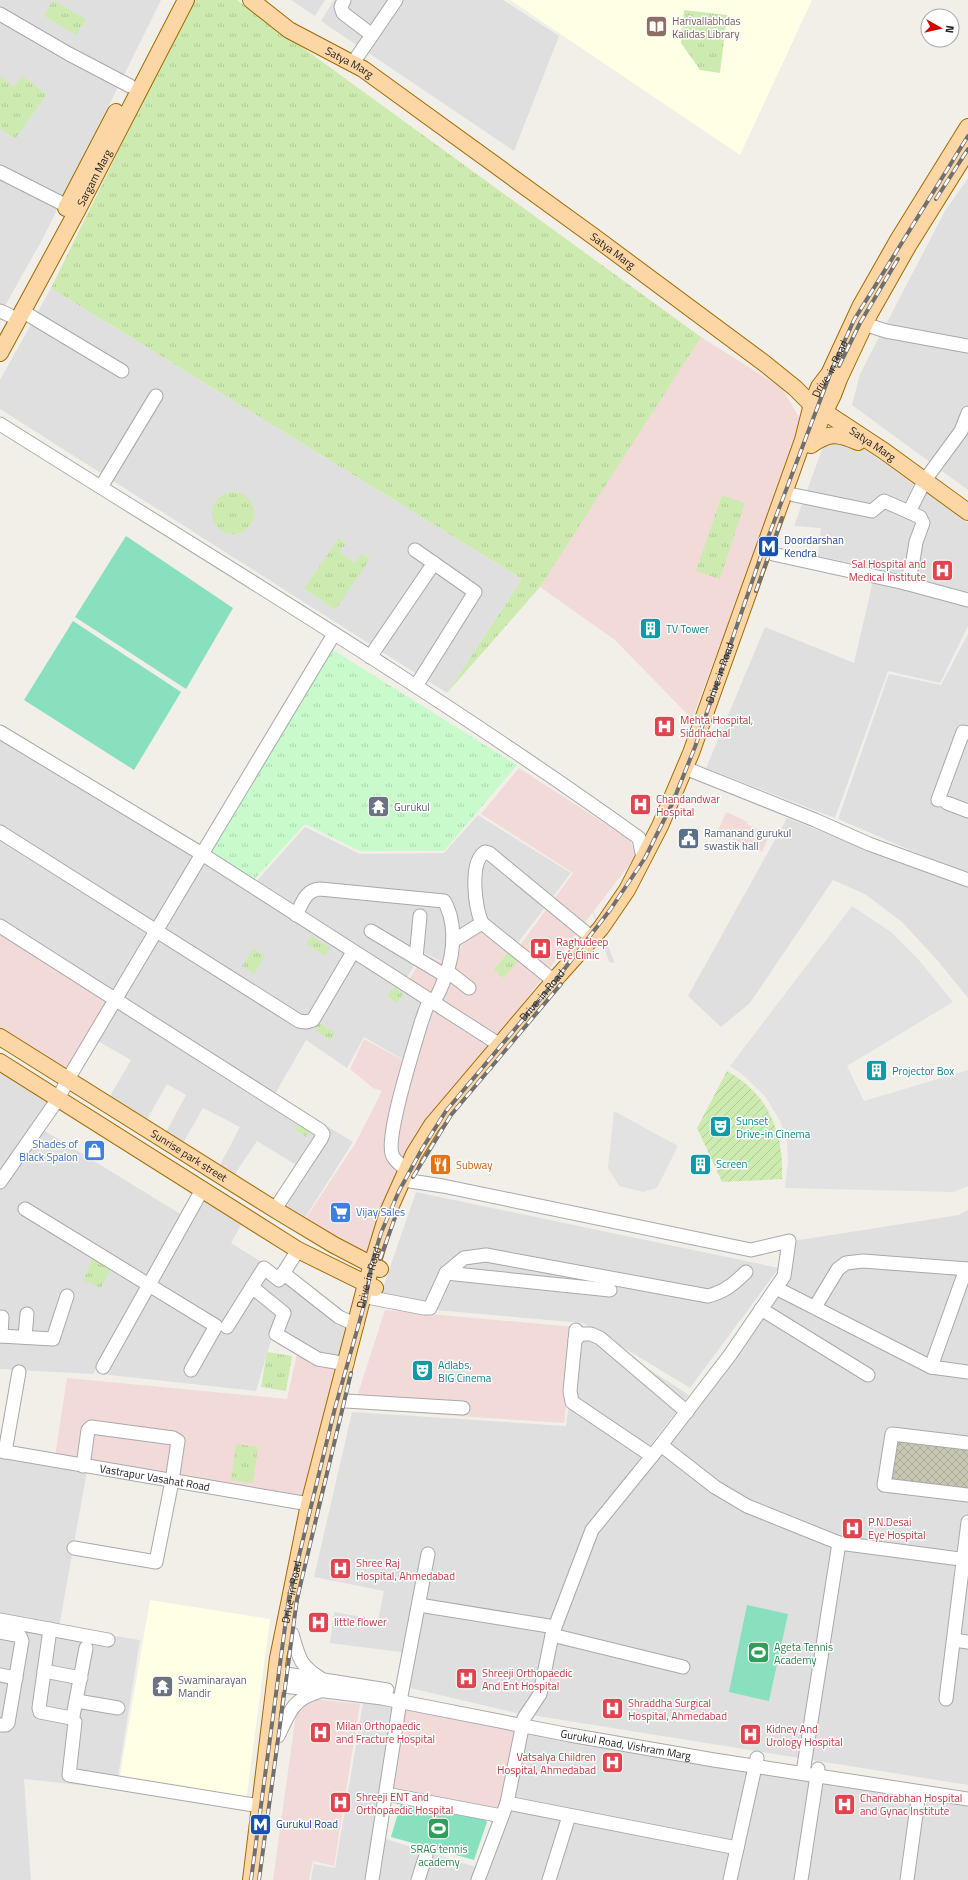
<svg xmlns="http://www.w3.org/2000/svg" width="968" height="1880" font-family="'Titillium Web',sans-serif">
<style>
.residential{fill:#e0dfdf}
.commercial{fill:#f2dad9}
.education{fill:#ffffe5}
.construction{fill:url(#construction-cross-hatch)}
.grass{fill:url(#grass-tufts)}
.park{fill:url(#park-tufts)}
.garden{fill:url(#garden-furrows)}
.pitch{fill:#88e0be}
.parking{fill:#e2e2e2}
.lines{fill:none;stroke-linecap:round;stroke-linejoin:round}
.minor-casing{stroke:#a9a9a9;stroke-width:15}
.major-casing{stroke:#a06b00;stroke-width:18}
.minor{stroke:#fff;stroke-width:13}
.major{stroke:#fcd6a4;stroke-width:16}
.rail-casing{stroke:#707070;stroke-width:4}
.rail{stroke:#fff;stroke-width:2.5;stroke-dasharray:8;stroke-linecap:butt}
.labels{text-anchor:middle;stroke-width:3;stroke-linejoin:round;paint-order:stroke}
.education-label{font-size:11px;fill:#785e54;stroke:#fff;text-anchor:start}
.street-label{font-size:11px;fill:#222;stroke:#fff}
.transit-label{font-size:11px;fill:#164399;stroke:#fff;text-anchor:start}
.health-label{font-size:11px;fill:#be3a42;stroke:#fff;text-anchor:start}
.culture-label{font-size:11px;fill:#0d838f;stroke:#fff;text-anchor:start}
.worship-label{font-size:11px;fill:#5b616d;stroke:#fff;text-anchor:start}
.service-label{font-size:11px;fill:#4e5e75;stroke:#fff;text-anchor:start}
.shop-label{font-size:11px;fill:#366cbe;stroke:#fff;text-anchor:end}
.food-label{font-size:11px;fill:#c56008;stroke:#fff;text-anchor:start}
.leisure-label{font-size:11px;fill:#27864d;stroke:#fff;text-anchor:start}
</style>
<defs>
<pattern id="construction-cross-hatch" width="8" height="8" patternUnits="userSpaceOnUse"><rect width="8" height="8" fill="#c7c7b4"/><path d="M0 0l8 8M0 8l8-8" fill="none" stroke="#abab9a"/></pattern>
<pattern id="grass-tufts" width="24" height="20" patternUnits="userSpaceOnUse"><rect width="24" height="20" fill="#cdebb0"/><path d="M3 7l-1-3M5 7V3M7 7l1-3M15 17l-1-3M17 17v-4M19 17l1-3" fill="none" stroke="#b0c997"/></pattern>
<pattern id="park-tufts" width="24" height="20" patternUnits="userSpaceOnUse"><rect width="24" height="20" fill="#c8facc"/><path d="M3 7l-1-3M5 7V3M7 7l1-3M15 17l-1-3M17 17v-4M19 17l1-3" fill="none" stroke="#acd6af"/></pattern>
<pattern id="garden-furrows" width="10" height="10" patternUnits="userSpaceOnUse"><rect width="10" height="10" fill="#cdebb0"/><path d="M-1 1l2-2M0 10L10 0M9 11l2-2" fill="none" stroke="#b0c997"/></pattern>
</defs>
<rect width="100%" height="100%" fill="#f2efe9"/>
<g class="residential">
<polygon points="0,0 161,0 44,236 0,315"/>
<polygon points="291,0 325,0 315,16"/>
<polygon points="334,0 503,0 559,36 514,151 321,21"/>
<polygon points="968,178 968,490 852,405 860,374 945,211"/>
<polygon points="51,288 522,579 447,693 0,409 0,380"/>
<polygon points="831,425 968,523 968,626 940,683 888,671 835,818 706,768 765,627 854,663 876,568 818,556 821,528 794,526"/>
<polygon points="968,634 968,875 838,819 889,674 941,685"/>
<polygon points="0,732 199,855 115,995 0,924"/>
<polygon points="478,815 571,873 517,944 478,917 450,965 422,952 405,981 254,884 305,827 360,854 444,853"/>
<polygon points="787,818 968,887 968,998 938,961 902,922 865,894 833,880 750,1003 721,1027 688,996"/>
<polygon points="203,861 426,1001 409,1063 364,1037 347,1068 306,1040 275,1094 353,1142 303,1221 277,1205 298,1166 257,1141 232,1178 218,1169 240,1127 203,1108 182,1145 165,1134 186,1095 167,1084 146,1121 109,1098 131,1060 96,1040"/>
<polygon points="588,898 615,963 609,962"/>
<polygon points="0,1069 52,1102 0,1174"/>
<polygon points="45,1131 182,1215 93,1374 0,1369 0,1187"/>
<polygon points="416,1192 779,1268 690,1388 583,1323 377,1305"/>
<polygon points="202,1200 242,1223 231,1243 352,1318 342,1361 319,1356 275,1327 256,1391 101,1374"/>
<polygon points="968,1210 968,1785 531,1715 558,1631 595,1531 788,1277 793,1241 959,1215"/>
<polygon points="580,1325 689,1395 586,1529 536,1692 521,1714 410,1688 416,1654 330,1643 334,1612 378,1620 384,1591 314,1577 352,1412 566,1426"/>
<polygon points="0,1456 87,1471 59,1627 140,1640 116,1789 24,1779 31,1880 0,1880"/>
<polygon points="363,1703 397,1707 376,1836 479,1868 475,1880 311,1880 314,1864 335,1868"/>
<polygon points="523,1733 813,1781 799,1880 480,1880"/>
<polygon points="820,1783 968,1804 968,1880 805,1880"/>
</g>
<g class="commercial">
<polygon points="701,337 782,388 800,419 785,474 692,719 615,640 540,587 667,383"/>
<polygon points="519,768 630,840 636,856 497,1037 408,982 424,954 450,966 478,920 518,948 573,873 481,814"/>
<polygon points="726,812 748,822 747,824 770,834 762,852 717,833"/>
<polygon points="0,932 110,1001 67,1074 0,1030"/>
<polygon points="433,1007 496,1044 408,1152 391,1184 377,1220 369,1250 368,1258 304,1221 355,1144 382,1091 373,1088 350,1069 364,1039 410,1064"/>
<polygon points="385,1310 576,1327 564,1423 353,1409"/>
<polygon points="297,1354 316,1362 341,1367 307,1501 55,1456 67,1378 287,1399"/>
<polygon points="305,1698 360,1704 334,1866 313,1861 309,1880 273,1880 297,1707"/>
<polygon points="405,1709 517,1732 499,1814 390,1793"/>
</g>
<g class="education">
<polygon points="510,0 812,0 740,155"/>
<polygon points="150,1600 270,1619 246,1802 119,1781"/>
</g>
<polygon class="construction" points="894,1437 968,1446 968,1493 888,1483"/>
<g class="grass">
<polygon points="53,0 86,19 76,35 44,16"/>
<polygon points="193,0 237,0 701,337 540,587 447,693 522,579 51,288"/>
<polygon points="684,10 727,15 720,73 700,70 681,43"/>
<polygon points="0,76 14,87 22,76 47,94 15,139 0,128"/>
<circle cx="233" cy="513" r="21"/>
<polygon points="722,495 745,503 720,579 696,571"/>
<polygon points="339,538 346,543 340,552 355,563 362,554 370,559 335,610 304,588"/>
<polygon points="312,936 330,948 325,956 306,944"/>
<polygon points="253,949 265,956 254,974 242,966"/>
<polygon points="510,950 520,958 504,978 494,970"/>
<polygon points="394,987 403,994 397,1003 387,996"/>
<polygon points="319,1023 335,1033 330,1040 315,1030"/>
<polygon points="299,1123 310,1131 306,1137 295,1129"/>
<polygon points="94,1255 113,1264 101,1288 83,1280"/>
<polygon points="267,1352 292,1356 286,1391 261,1387"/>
<polygon points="236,1444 258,1447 253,1483 231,1480"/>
</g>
<polygon class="park" points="333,650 517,765 444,851 360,851 305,824 252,882 208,851"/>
<path class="garden" d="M727 1071C769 1094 784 1133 782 1179L722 1182 697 1128Z"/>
<g class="pitch">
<polygon points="126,536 233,608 186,689 75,617"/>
<polygon points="73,621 181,692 134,770 24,700"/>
<polygon points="747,1605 788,1614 769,1701 729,1692"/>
<polygon points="401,1803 484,1818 487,1822 474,1860 391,1837"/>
</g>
<g class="parking">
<polygon points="852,906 891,932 918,959 953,1002 847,1066 864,1101 968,1070 968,1186 954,1192 785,1188 788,1161 787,1141 780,1121 765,1096 744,1076 730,1066"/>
<polygon points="614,1111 678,1146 657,1188 643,1192 619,1186 608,1168"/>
</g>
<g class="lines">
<defs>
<g id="minor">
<polyline points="344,0 341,7 343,13 372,35"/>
<polyline points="0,14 69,54 130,86"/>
<polyline points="357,57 396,0"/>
<polyline points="0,172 67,206"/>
<polyline points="0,311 9,315"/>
<polyline points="22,311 122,371"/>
<polyline points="864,324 886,331 968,346"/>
<path d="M0 424C214 559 433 690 639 838L643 858"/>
<polyline points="101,487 156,396"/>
<polyline points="794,495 872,511 884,501 909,512 925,480 961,431 968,413"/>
<polyline points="415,550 475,592 416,686"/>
<polyline points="773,554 905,583 912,567 916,542 923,523 920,517 909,512"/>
<polyline points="905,583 968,600"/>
<polyline points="334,634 202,854 500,1045"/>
<polyline points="370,657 434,563"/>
<polyline points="0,732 202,854 68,1079 58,1099 0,1182"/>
<polyline points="685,768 815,820 869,844 968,880"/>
<polyline points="938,800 963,732 968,733"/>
<polyline points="947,803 968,811"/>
<polyline points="0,832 299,1021 306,1022 313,1020 353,952"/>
<path d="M296 915C302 904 305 890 320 889L444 901C447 905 448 910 450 915 458 945 448 976 434 1002"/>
<polyline points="420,916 416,958 446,976"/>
<polyline points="0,926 320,1130 323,1134 321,1139 275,1209"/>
<polyline points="371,931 416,958"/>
<polyline points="453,941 482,923"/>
<polyline points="447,971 469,988"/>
<path d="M554 981 482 923C475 908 469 862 485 852L489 853 592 938"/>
<path d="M406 1169C401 1165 394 1161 392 1154 386 1133 414 1048 421 1023L427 1006 431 1001"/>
<polyline points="410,1181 443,1186 751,1250 789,1241 784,1276 730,1355 661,1445 592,1530 552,1635 540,1694 524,1718 507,1803 478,1880"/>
<polyline points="25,1209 216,1326 191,1370"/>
<polyline points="298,1250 279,1280 264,1268 252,1287 284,1313 276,1334 318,1359 347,1364"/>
<polyline points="283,1273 339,1317 357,1325"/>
<polyline points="446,1273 610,1290"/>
<polyline points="776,1288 931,1367 968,1372"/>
<path d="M372 1298 424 1308H430L446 1273 464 1258 486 1255 708 1296C724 1292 734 1284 746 1272"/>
<polyline points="815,1307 838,1269 846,1263 863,1261 968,1269"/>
<polyline points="761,1309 868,1375"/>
<polyline points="227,1327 252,1287"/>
<polyline points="576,1330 570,1391 572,1402 652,1456"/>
<polyline points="0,1336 53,1339 67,1296"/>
<polyline points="1,1336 2,1317"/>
<polyline points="25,1337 27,1314"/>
<polyline points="575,1340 581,1334 591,1334 600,1338 687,1412"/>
<polyline points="103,1367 202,1190"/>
<polyline points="931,1367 966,1269"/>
<polyline points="346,1401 463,1408"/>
<polyline points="968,1443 892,1434 884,1485 968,1495"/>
<polyline points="661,1445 715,1487 747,1506 839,1543"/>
<path id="s1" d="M0 1451 309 1504"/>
<polyline points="5,1452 19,1372"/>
<polyline points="74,1548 156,1562 172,1481 178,1441 173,1438 91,1427 88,1430 83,1466"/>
<polyline points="419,1605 555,1627"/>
<polyline points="0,1620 108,1640"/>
<polyline points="50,1629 39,1708 40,1712 71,1718 73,1716 86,1648"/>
<polyline points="0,1632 20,1636 22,1641 8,1723 6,1725 0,1725"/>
<path d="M292 1634C299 1657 299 1665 320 1678"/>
<polyline points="552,1635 683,1667"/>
<polyline points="954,1640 968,1642"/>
<polyline points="44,1671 81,1678"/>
<polyline points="286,1674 387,1690"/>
<polyline points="0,1675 16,1678"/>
<path id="s2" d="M284 1686 382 1698 570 1735 714 1760 968 1799"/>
<polyline points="946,1699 968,1522"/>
<polyline points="77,1701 118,1708"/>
<polyline points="75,1722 69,1775 260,1806"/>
<path d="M278 1736C289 1714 292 1699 318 1692"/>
<polyline points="804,1766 839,1543 968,1560"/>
<polyline points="386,1794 502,1816"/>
<polyline points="507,1803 737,1848"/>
<polyline points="372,1880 400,1701 428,1554"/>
<polyline points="418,1880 426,1855"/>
<polyline points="549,1880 569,1816"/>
<polyline points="730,1880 757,1758"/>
<polyline points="801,1880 818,1769"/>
<polyline points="907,1880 919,1792"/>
</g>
<g id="major">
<path id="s3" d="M251 0 289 30 363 69 593 236 764 363 795 388 808 401 884 451 968 512"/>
<polyline points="66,208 116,112"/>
<path id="s4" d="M0 353 77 211 186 0"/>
<polyline points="814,437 821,419 833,395 839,379 870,313 908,246 968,150"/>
<path d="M811 445C829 432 838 433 858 442"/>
<path id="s5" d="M0 1037 279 1212 334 1245 380 1269"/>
<polyline points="0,1062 298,1250 375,1288"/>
<path id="s6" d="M251 1880 278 1658 289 1604 309 1504 366 1284 388 1212 414 1154 432 1125 559 975 601 928 627 890 660 826 691 753 803 440 812 404 819 387 829 374 860 307 898 240 968 127"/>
</g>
</defs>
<use href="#minor" class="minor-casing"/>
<use href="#major" class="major-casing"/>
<use href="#minor" class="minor"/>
<use href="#major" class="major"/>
<defs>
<g id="rail">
<polyline points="936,199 968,149"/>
<polyline points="839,366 860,323 898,259"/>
<polyline points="756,591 782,518"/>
<polyline points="413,1177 451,1115 561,984"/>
<polyline points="380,1259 397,1212"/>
<polyline points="251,1880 289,1597 335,1408 365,1302 372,1263 381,1233 399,1191 422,1149 446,1111 552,985 610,910 645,858 672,804 695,747 761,556 832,369 854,320 968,136"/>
<polyline points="259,1880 297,1599 351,1373"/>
</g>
</defs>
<use href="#rail" class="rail-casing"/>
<use href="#rail" class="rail"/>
</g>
<defs>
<symbol id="library-square" viewBox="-11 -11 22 22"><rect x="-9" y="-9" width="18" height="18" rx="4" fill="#8d6e63" stroke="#fff"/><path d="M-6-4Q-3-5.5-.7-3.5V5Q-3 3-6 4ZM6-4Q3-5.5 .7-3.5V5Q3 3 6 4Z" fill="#fff"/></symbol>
<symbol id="metro-square" viewBox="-11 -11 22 22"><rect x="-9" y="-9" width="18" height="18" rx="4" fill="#1a4fb4" stroke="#fff"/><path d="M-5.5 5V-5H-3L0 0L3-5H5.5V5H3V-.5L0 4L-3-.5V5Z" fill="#fff"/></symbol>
<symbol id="hospital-square" viewBox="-11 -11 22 22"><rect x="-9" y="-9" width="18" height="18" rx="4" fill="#e0444e" stroke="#fff"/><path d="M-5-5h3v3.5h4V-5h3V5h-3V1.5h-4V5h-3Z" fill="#fff"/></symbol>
<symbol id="building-square" viewBox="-11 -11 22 22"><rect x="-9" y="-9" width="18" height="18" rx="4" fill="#0f9aa8" stroke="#fff"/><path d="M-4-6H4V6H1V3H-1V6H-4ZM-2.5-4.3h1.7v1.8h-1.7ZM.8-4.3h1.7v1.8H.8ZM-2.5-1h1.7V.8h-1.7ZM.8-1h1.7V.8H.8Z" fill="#fff"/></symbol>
<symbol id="temple-square" viewBox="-11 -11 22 22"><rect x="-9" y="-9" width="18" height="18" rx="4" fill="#6b7280" stroke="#fff"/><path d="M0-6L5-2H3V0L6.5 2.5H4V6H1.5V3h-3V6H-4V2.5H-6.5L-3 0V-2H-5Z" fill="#fff"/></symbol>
<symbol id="civic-square" viewBox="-11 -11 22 22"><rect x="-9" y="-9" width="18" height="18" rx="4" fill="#5c6f8a" stroke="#fff"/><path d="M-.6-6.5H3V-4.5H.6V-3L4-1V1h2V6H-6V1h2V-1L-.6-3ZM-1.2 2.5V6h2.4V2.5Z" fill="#fff"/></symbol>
<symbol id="theatre-square" viewBox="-11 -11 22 22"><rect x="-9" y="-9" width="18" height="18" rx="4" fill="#0f9aa8" stroke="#fff"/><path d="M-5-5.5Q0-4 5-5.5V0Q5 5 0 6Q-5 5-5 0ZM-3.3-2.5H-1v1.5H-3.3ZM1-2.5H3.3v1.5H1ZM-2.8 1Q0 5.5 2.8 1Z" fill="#fff"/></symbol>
<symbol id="shop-square" viewBox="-11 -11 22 22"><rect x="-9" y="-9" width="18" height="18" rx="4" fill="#3f7fe0" stroke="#fff"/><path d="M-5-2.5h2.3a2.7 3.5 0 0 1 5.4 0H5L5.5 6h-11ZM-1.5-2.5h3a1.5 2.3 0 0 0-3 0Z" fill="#fff"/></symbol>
<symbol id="restaurant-square" viewBox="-11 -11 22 22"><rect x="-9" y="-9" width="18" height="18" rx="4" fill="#e8710a" stroke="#fff"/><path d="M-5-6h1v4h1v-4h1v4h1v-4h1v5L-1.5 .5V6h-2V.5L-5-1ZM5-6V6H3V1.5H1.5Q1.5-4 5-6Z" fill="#fff"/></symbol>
<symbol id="supermarket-square" viewBox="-11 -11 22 22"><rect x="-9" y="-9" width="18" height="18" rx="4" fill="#3f7fe0" stroke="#fff"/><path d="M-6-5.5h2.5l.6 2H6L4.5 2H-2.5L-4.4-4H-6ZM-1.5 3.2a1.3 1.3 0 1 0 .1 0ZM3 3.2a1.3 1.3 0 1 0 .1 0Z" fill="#fff"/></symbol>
<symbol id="stadium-square" viewBox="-11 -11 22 22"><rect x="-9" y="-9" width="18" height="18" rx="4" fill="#2e9e5b" stroke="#fff"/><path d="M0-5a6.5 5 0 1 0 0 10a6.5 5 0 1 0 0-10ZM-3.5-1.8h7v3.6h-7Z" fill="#fff"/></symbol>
</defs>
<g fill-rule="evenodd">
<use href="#library-square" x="644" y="14" width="25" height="25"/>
<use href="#metro-square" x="756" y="534" width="25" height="25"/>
<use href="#hospital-square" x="930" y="558" width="25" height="25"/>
<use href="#building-square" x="638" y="616" width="25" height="25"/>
<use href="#hospital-square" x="652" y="714" width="25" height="25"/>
<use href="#hospital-square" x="628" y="792" width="25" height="25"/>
<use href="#temple-square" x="366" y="794" width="25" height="25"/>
<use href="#civic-square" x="676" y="826" width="25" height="25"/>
<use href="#hospital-square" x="528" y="936" width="25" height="25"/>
<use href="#building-square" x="864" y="1058" width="25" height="25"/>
<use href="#theatre-square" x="708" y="1114" width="25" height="25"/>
<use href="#shop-square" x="82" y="1138" width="25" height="25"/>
<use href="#building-square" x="688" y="1152" width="25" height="25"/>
<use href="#restaurant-square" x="428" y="1152" width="25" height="25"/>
<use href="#supermarket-square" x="328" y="1200" width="25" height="25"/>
<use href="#theatre-square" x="410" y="1358" width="25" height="25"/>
<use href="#hospital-square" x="840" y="1516" width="25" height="25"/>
<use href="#hospital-square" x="328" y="1556" width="25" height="25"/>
<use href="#hospital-square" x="306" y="1610" width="25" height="25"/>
<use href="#stadium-square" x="746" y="1640" width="25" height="25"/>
<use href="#hospital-square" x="454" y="1666" width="25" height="25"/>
<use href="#temple-square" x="150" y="1674" width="25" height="25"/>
<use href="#hospital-square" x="600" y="1696" width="25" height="25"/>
<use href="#hospital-square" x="308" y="1720" width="25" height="25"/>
<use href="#hospital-square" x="738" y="1722" width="25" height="25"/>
<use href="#hospital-square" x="600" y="1750" width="25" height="25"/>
<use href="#hospital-square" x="328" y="1790" width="25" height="25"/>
<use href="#hospital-square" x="832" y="1792" width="25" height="25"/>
<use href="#metro-square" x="248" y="1812" width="25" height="25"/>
<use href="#stadium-square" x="426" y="1816" width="25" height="25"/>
</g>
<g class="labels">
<g class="education-label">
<text x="672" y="25">Harivallabhdas<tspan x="672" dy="13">Kalidas Library</tspan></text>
</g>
<g class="street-label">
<text dy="4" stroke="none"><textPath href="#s3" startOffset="117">Satya Marg</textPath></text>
<text dy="4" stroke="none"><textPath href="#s4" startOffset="199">Sargam Marg</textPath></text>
<text dy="4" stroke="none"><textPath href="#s3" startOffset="441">Satya Marg</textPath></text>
<text dy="4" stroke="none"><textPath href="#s6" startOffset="1647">Drive-in Road</textPath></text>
<text dy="4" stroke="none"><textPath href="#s3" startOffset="765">Satya Marg</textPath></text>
<text dy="4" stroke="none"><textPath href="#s6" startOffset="1323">Drive-in Road</textPath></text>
<text dy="4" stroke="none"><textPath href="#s6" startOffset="951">Drive-in Road</textPath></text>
<text dy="4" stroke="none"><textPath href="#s5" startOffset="223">Sunrise park street</textPath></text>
<text dy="4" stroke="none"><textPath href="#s6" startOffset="615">Drive-in Road</textPath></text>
<text dy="4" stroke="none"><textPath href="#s1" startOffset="157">Vastrapur Vasahat Road</textPath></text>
<text dy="4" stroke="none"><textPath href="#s6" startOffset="291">Drive-in Road</textPath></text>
<text dy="4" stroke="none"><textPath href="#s2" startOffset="347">Gurukul Road, Vishram Marg</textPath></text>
</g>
<g class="transit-label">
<text x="784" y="544">Doordarshan<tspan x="784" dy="13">Kendra</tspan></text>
<text x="276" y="1828">Gurukul Road</text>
</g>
<g class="health-label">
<text x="926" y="568" text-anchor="end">Sal Hospital and<tspan x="926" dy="13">Medical Institute</tspan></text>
<text x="680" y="724">Mehta Hospital,<tspan x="680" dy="13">Siddhachal</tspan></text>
<text x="656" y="803">Chandandwar<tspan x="656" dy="13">Hospital</tspan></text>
<text x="556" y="946">Raghudeep<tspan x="556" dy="13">Eye Clinic</tspan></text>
<text x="868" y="1526">P.N.Desai<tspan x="868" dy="13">Eye Hospital</tspan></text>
<text x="356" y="1567">Shree Raj<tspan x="356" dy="13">Hospital, Ahmedabad</tspan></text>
<text x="334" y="1626">little flower</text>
<text x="482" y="1677">Shreeji Orthopaedic<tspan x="482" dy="13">And Ent Hospital</tspan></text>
<text x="628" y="1707">Shraddha Surgical<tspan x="628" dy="13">Hospital, Ahmedabad</tspan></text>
<text x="336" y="1730">Milan Orthopaedic<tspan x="336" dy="13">and Fracture Hospital</tspan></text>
<text x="766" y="1733">Kidney And<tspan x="766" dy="13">Urology Hospital</tspan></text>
<text x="596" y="1761" text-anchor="end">Vatsalya Children<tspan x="596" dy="13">Hospital, Ahmedabad</tspan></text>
<text x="356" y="1801">Shreeji ENT and<tspan x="356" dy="13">Orthopaedic Hospital</tspan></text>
<text x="860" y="1802">Chandrabhan Hospital<tspan x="860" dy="13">and Gynac Institute</tspan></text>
</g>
<g class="culture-label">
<text x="666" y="633">TV Tower</text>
<text x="892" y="1075">Projector Box</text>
<text x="736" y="1125">Sunset<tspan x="736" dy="13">Drive-in Cinema</tspan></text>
<text x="716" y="1168">Screen</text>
<text x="438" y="1369">Adlabs,<tspan x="438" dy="13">BIG Cinema</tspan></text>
</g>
<g class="worship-label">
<text x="394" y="811">Gurukul</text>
<text x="178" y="1684">Swaminarayan<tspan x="178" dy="13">Mandir</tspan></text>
</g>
<g class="service-label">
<text x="704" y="837">Ramanand gurukul<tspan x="704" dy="13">swastik hall</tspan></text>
</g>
<g class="shop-label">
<text x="78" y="1148">Shades of<tspan x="78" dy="13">Black Spalon</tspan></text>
<text x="356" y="1216" text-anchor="start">Vijay Sales</text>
</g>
<g class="food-label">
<text x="456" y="1169">Subway</text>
</g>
<g class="leisure-label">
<text x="774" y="1651">Ageta Tennis<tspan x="774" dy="13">Academy</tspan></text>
<text x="439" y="1853" text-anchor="middle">SRAG tennis<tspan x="439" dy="13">academy</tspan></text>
</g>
</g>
<g transform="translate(940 28) rotate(98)"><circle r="19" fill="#ffffff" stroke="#a7a7a7"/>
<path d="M0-3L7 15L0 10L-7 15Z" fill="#d40000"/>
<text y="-6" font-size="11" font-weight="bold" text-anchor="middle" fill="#222222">N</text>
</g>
</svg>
